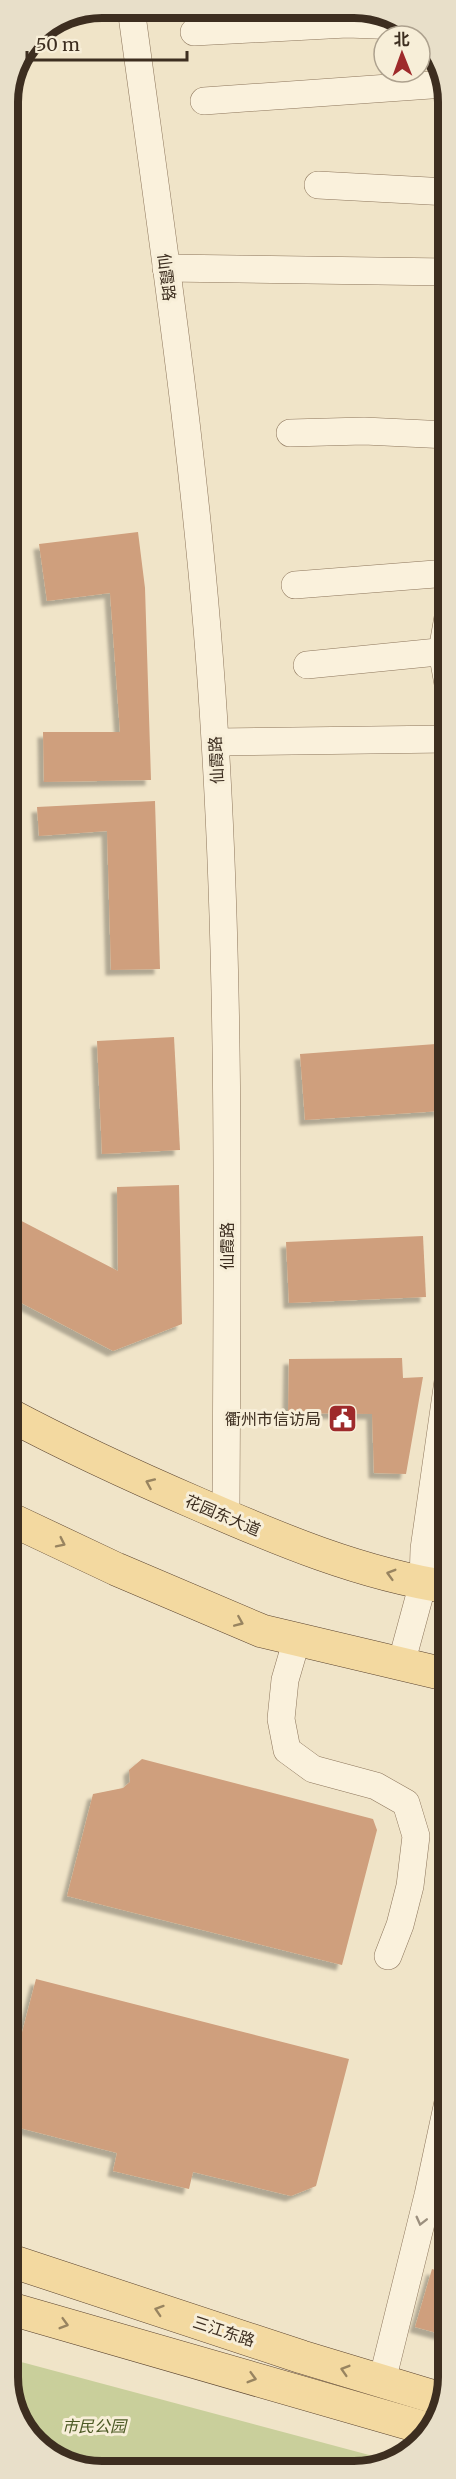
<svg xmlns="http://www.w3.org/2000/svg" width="456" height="2479" font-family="Merriweather,'Noto Sans SC',serif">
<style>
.green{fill:#c9cf9b}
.building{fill:#cf9f7d;filter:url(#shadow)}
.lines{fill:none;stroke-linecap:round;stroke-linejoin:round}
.minor-casing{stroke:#8d765c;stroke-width:28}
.major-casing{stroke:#5b4430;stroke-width:34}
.minor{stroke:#faf1dc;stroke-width:27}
.major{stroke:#f3d9a0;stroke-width:33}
.oneway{stroke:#988460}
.oneway2{stroke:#9c907e}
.labels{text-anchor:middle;stroke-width:6;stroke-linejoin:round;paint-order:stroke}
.street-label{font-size:16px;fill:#3d2e20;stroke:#f7eed8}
.poi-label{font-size:16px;fill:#3d2e20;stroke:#f7eed8;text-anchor:end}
.park-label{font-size:16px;font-style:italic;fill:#4d5a26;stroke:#f7eed8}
.rim{fill:none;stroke:#3d2e20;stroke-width:8}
</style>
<defs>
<filter id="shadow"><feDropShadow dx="-5.5" dy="5.5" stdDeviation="1.5" flood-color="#0004"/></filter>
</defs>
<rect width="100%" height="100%" fill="#f0e4c8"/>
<polygon class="green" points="8,2359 25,2363 388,2460 366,2471 83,2470 31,2440 8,2389"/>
<g class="building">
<polygon points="138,532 145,588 151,780 44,782 43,732 120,732 110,593 47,601 39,544"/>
<polygon points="155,801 160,969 111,970 107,831 39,836 37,807"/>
<polygon points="174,1037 180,1150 102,1154 97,1041"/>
<polygon points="436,1044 441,1111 305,1120 300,1054"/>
<polygon points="179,1185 182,1324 113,1351 8,1296 8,1214 118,1271 117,1187"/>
<polygon points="423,1236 426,1297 289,1303 286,1242"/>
<polygon points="402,1358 403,1378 423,1377 406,1474 374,1473 372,1414 288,1413 289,1359"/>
<polygon points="142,1759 373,1819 377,1830 342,1965 67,1896 93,1794 123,1788 130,1782 129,1770"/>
<polygon points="36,1979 349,2059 316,2186 291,2196 193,2172 189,2189 113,2171 117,2153 16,2127 8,2102 8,2086"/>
<polygon points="432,2269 448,2274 448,2336 415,2327"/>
</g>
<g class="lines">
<defs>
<g id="minor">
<path d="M131 8C164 251 201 495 215 741 231 999 227 1258 226 1517"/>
<polyline points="194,32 347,24 402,26"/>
<polyline points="204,101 445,84"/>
<polyline points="318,185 448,192"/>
<polyline points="166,268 448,272"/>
<polyline points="290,433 364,431 448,435"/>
<polyline points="295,585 448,573"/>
<polyline points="448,617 442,651 448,684"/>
<polyline points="307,665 448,651"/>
<polyline points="216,742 448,739"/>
<polyline points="297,1639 285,1680 281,1719 287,1750 313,1769 376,1786 406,1803 416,1836 410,1886 400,1925 388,1956"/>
<polyline points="401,1664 423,1583 424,1549 448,1381"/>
<polyline points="382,2381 428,2195 448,2102"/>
</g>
<g id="major">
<path d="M8 1414C70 1447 133 1476 198 1504 278 1539 361 1574 448 1587"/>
<polyline points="8,1518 116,1569 262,1631 448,1675"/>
<polyline points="8,2260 302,2357 441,2399"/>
<polyline points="8,2308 428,2429"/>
</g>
</defs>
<use href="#minor" class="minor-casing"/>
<use href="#major" class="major-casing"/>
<use href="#minor" class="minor"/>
<use href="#major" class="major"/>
</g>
<defs><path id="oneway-chevron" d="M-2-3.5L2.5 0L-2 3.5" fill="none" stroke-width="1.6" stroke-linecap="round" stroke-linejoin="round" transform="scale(1.5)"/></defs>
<g class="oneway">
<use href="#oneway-chevron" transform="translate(150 1483) rotate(-156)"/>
<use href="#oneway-chevron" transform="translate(61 1543) rotate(26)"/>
<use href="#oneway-chevron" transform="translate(391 1574) rotate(-164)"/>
<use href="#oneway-chevron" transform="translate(239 1622) rotate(23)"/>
<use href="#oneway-chevron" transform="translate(159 2310) rotate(-162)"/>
<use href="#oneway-chevron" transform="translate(64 2324) rotate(16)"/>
<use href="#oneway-chevron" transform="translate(345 2370) rotate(-163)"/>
<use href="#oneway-chevron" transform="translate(252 2378) rotate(16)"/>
</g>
<use class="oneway2" href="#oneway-chevron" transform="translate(421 2221) rotate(104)"/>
<defs>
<symbol id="civic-square" viewBox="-11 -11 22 22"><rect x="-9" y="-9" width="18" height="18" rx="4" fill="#9e2a2b" stroke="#f7eed8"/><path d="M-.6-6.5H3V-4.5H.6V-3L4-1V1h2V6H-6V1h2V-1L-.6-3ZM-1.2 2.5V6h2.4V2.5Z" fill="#fff"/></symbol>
</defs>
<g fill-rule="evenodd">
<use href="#civic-square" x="326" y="1402" width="33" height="33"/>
</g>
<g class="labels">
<g class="street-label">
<text transform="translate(167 277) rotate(83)" y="6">仙霞路</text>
<text transform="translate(216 760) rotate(-93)" y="6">仙霞路</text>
<text transform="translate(227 1246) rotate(-90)" y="6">仙霞路</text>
<text transform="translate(223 1515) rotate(23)" y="6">花园东大道</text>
<text transform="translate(224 2331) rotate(18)" y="6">三江东路</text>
</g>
<g class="poi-label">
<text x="321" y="1425">衢州市信访局</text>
</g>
<g class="park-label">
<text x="94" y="2432">市民公园</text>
</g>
</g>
<path d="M0 0H456V2479H0ZM102 18H354A84 84 0 0 1 438 102V2377A84 84 0 0 1 354 2461H102A84 84 0 0 1 18 2377V102A84 84 0 0 1 102 18Z" fill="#e8dfc9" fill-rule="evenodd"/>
<path class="rim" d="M102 18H354A84 84 0 0 1 438 102V2377A84 84 0 0 1 354 2461H102A84 84 0 0 1 18 2377V102A84 84 0 0 1 102 18Z"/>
<g transform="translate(402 54) rotate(359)"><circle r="28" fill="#f7eed8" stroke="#ada18e" stroke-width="1.5"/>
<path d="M0-4.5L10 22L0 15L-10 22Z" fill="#9e2a2b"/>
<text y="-9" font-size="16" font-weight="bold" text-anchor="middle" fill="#3d2e20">北</text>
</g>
<path d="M27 51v9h160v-9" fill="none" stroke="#3d2e20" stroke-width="3"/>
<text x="36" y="51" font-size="18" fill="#3d2e20" stroke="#f7eed8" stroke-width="4.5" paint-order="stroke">50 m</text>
</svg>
